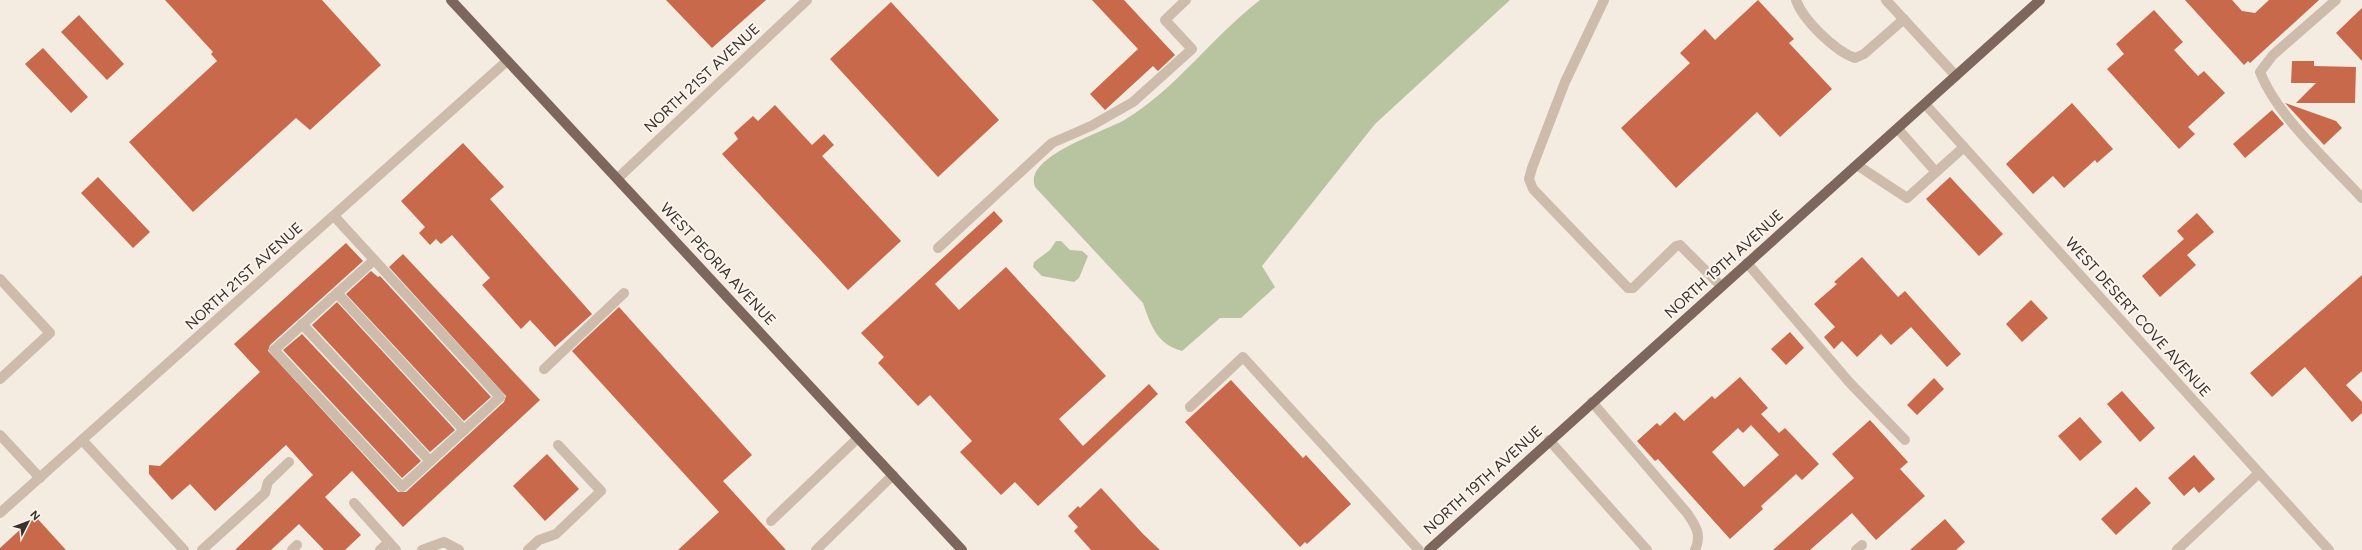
<svg xmlns="http://www.w3.org/2000/svg" width="2362" height="550" font-family="Figtree,sans-serif">
<style>
.park{fill:#b8c4a0}
.building{fill:#c8694b;fill-rule:evenodd}
.lines{fill:none;stroke-linecap:round;stroke-linejoin:round}
.minor{stroke:#cdbbac;stroke-width:10}
.major{stroke:#7d675c;stroke-width:10}
.labels{text-anchor:middle;stroke-width:4;stroke-linejoin:round;paint-order:stroke}
.street-label{font-size:15px;fill:#3b302b;stroke:#fbf5ee}
</style>
<rect width="100%" height="100%" fill="#f4ebe1"/>
<g class="park">
<path d="M1260 0H1510L1375 124 1262 266 1275 287 1241 318H1220L1182 351C1157 344 1151 326 1143 303L1035 187C1023 156 1105 132 1126 119 1177 88 1213 36 1260 0Z"/>
<polygon points="1056,241 1061,241 1070,250 1082,251 1088,256 1079,278 1074,282 1042,276 1033,267 1034,262 1050,250"/>
</g>
<g class="building">
<polygon points="165,0 322,0 381,65 310,130 296,118 193,212 129,142 217,61 211,54 213,52"/>
<polygon points="666,0 766,0 712,48"/>
<polygon points="1092,0 1124,0 1175,55 1158,71 1153,66 1105,110 1090,94 1138,49"/>
<polygon points="1758,0 1794,39 1789,43 1832,89 1780,137 1757,112 1676,188 1621,128 1690,63 1680,53 1705,29 1715,40"/>
<polygon points="2185,0 2232,0 2242,11 2255,13 2269,0 2319,0 2250,63 2248,61 2244,65"/>
<polygon points="891,2 999,120 938,177 830,59"/>
<polygon points="2362,8 2362,61 2336,33"/>
<polygon points="2154,10 2183,42 2174,50 2198,76 2204,71 2225,93 2188,127 2195,134 2179,149 2107,69 2124,54 2116,44"/>
<polygon points="79,15 124,64 107,80 61,32"/>
<polygon points="43,48 88,97 71,113 25,64"/>
<polygon points="2292,61 2314,61 2314,66 2356,67 2355,103 2296,103 2316,83 2291,83"/>
<polygon points="2072,103 2113,149 2097,163 2095,160 2064,188 2053,176 2033,194 2006,164"/>
<polygon points="2285,103 2336,121 2342,128 2324,145"/>
<polygon points="775,105 812,145 824,134 834,145 822,156 901,241 848,290 722,154 738,139 734,133 753,116 758,121"/>
<polygon points="2272,110 2284,124 2245,158 2233,144"/>
<polygon points="463,143 504,187 490,199 592,314 555,347 530,320 521,329 482,285 490,278 452,235 441,244 436,239 430,245 419,233 425,227 401,201"/>
<polygon points="98,177 150,232 133,248 81,193"/>
<polygon points="1950,177 2003,234 1979,256 1926,199"/>
<polygon points="994,211 1003,221 935,284 959,310 1006,267 1106,376 1059,419 1083,446 1149,384 1158,394 1038,506 1015,482 1001,495 960,452 972,441 930,395 918,406 878,363 884,357 861,333"/>
<polygon points="2197,213 2214,232 2187,255 2196,265 2160,297 2142,276 2184,239 2177,231"/>
<polygon points="346,243 363,261 270,345 268,351 398,492 406,492 504,402 506,396 389,267 403,254 540,400 403,527 352,471 325,497 361,535 345,550 324,550 299,524 271,550 235,550 313,475 286,445 215,511 190,484 172,500 149,474 149,465 160,466 260,372 234,344"/>
<polygon points="1862,257 1898,297 1905,291 1961,354 1947,367 1911,327 1891,345 1881,334 1857,357 1842,341 1834,349 1824,337 1835,327 1814,304 1837,284 1834,282"/>
<polygon points="371,271 378,277 380,276 491,397 464,421 346,294"/>
<polygon points="2362,275 2362,371 2346,385 2362,402 2362,413 2352,422 2305,367 2272,397 2250,373"/>
<polygon points="2031,300 2048,318 2022,342 2006,324"/>
<polygon points="337,302 455,430 430,452 312,325"/>
<polygon points="619,307 752,455 723,481 786,550 678,550 719,512 572,351"/>
<polygon points="1790,332 1804,348 1786,365 1771,349"/>
<polygon points="302,334 421,461 402,478 283,350"/>
<path d="M1740 377 1768 408 1761 414 1779 433 1785 428 1819 464 1802 480 1796 474 1761 506 1763 509 1730 539 1658 459 1655 461 1637 441 1657 423 1660 426 1675 412 1684 421 1712 396 1715 399ZM1751 425 1779 455 1744 487 1712 452 1738 428 1743 433Z"/>
<polygon points="1934,378 1944,389 1917,415 1907,405"/>
<polygon points="1231,380 1303,458 1306,455 1351,504 1307,544 1305,542 1300,547 1185,422"/>
<polygon points="2122,391 2155,428 2140,442 2107,404"/>
<polygon points="2080,417 2102,442 2080,461 2058,436"/>
<polygon points="1870,420 1908,462 1900,469 1925,496 1876,540 1852,513 1810,550 1773,550 1854,478 1832,454"/>
<polygon points="547,454 579,489 545,521 513,486"/>
<polygon points="2194,455 2215,479 2199,493 2194,487 2184,496 2168,478"/>
<polygon points="2136,487 2151,503 2116,535 2101,519"/>
<polygon points="1101,488 1143,534 1160,550 1091,550 1074,531 1078,527 1068,516 1078,506 1080,508"/>
<polygon points="35,516 66,550 0,550 0,548"/>
<polygon points="1945,519 1965,542 1956,550 1910,550"/>
</g>
<g class="lines">
<g class="minor">
<polyline points="1604,0 1565,82 1532,168 1529,179 1533,189 1628,288 1633,288 1676,246 1680,245 1721,286"/>
<path d="M1796 0C1803 20 1835 51 1855 58L1864 54 1904 19"/>
<polyline points="1886,0 1956,76"/>
<path d="M2336 0 2273 55 2260 72C2277 116 2329 162 2362 198"/>
<polyline points="1925,104 2329,550"/>
<polyline points="1898,129 1936,172"/>
<polyline points="1857,165 1907,198 1964,147"/>
<polyline points="618,178 807,0"/>
<polyline points="334,216 500,397 402,487 274,350 374,260"/>
<polyline points="938,248 1052,143 1091,126 1133,102 1192,49 1165,20 1186,0"/>
<polyline points="1747,263 1850,383 1905,440"/>
<polyline points="0,279 50,333 0,379"/>
<polyline points="337,293 464,430"/>
<polyline points="302,324 430,461"/>
<polyline points="544,369 624,293"/>
<path d="M1592 402 1687 513C1696 526 1702 535 1695 550"/>
<polyline points="1190,407 1243,357 1419,550"/>
<polyline points="0,435 40,478"/>
<polyline points="1549,440 1647,550"/>
<polyline points="83,441 184,550"/>
<polyline points="354,503 396,550"/>
<polyline points="0,513 507,61"/>
<polyline points="771,521 858,438"/>
<polyline points="202,550 265,493 268,482 289,462"/>
<polyline points="292,550 297,545"/>
<polyline points="380,550 389,542"/>
<polyline points="422,550 444,542 459,550"/>
<polyline points="528,550 539,540 556,534 601,491 558,445"/>
<polyline points="816,550 893,475"/>
<polyline points="1856,550 1862,545"/>
<polyline points="2177,550 2259,473"/>
</g>
<g class="major">
<polyline points="451,0 962,550"/>
<polyline points="1429,550 2040,0"/>
</g>
</g>
<g class="labels">
<g class="street-label">
<text transform="translate(702 78) rotate(-43)" y="5">NORTH 21ST AVENUE</text>
<text transform="translate(718 264) rotate(47)" y="5">WEST PEORIA AVENUE</text>
<text transform="translate(1724 264) rotate(-42)" y="5">NORTH 19TH AVENUE</text>
<text transform="translate(244 276) rotate(-42)" y="5">NORTH 21ST AVENUE</text>
<text transform="translate(2138 317) rotate(48)" y="5">WEST DESERT COVE AVENUE</text>
<text transform="translate(1483 480) rotate(-42)" y="5">NORTH 19TH AVENUE</text>
</g>
</g>
<g transform="translate(28 522) rotate(48)" stroke="#fbf5ee" stroke-width="3" paint-order="stroke">
<path d="M0-3L7 15L0 10L-7 15Z" fill="#3b302b"/>
<text y="-6" font-size="11" font-weight="bold" text-anchor="middle" fill="#3b302b">N</text>
</g>
</svg>
